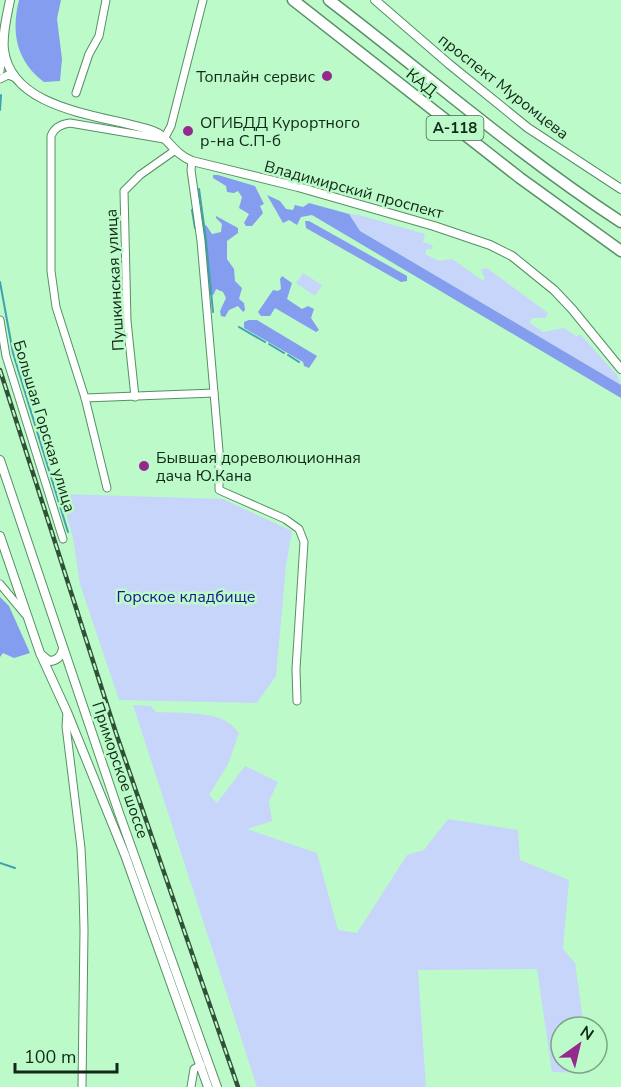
<svg xmlns="http://www.w3.org/2000/svg" width="621" height="1087" font-family="'Nunito Sans',sans-serif">
<style>
.green{fill:#c8d5fb}
.forest{fill:#859def}
.lines{fill:none;stroke-linecap:round;stroke-linejoin:round}
.stream{stroke:#40a1b2;stroke-width:2}
.minor-casing{stroke:#569064;stroke-width:9}
.major-casing{stroke:#569064;stroke-width:10}
.highway-casing{stroke:#569064;stroke-width:13}
.minor{stroke:#fff;stroke-width:7}
.major{stroke:#fff;stroke-width:8}
.highway{stroke:#fff;stroke-width:10}
.rail-casing{stroke:#315038;stroke-width:4.5}
.rail{stroke:#bcfac9;stroke-width:2;stroke-dasharray:7;stroke-linecap:butt}
.poi-dot{fill:#942a8d;stroke:#bcfac9;stroke-width:2}
.labels{text-anchor:middle;stroke-width:5;stroke-linejoin:round;paint-order:stroke}
.shield{fill:#bcfac9;stroke:#44684c;stroke-width:1.5}
.shield-label{font-size:15px;font-weight:bold;fill:#112917}
.poi-label{font-size:16px;fill:#112917;stroke:#bcfac9;text-anchor:start}
.street-label{font-size:16px;fill:#112917;stroke:#bcfac9}
.park-label{font-size:16px;fill:#1a178f;stroke:#bcfac9}
</style>
<rect width="100%" height="100%" fill="#bcfac9"/>
<g class="green">
<polygon points="349,214 359,215 425,234 423,242 432,245 433,249 427,249 425,254 439,261 452,259 482,280 485,279 481,269 487,268 548,313 546,318 532,318 530,323 543,332 564,328 576,336 581,335 617,375 621,385 360,231"/>
<polygon points="303,273 322,285 315,296 296,283"/>
<polygon points="61,494 223,499 292,531 286,566 276,676 257,703 119,700 80,584 73,538"/>
<path d="M133 705 151 706 156 712C175 713 212 711 229 723 232 725 236 730 239 733L228 764 209 795 217 803 245 766 278 782 269 801 272 821 247 829 317 853 338 930 357 933 407 855 424 850 448 819 518 830 520 860 569 880 563 949 575 963 584 1027H561V1063H588L590 1073 552 1072 537 969 418 970 426 1087H257Z"/>
</g>
<g class="forest">
<path d="M19 0H61L57 19 62 59 60 81 44 82C16 61 11 32 19 0Z"/>
<polygon points="213,175 218,175 255,186 264,204 260,206 263,213 252,226 246,226 244,223 249,214 239,208 242,197 238,191 234,193 227,192 226,186 213,178"/>
<polygon points="267,195 280,201 286,209 293,210 295,205 303,207 309,203 349,214 360,231 621,385 621,398 312,215 301,217 297,225 289,220 283,223"/>
<polygon points="216,216 238,228 238,233 227,241 227,259 234,269 235,281 242,288 239,299 244,303 245,310 243,312 238,306 229,310 225,317 221,316 220,311 226,298 223,292 216,289 214,294 211,296 209,292 203,228 206,225 212,234 221,232 222,224 216,218"/>
<polygon points="305,221 309,221 407,276 407,281 401,282 306,228"/>
<polygon points="282,276 292,283 287,299 302,309 308,306 314,309 311,318 319,330 316,332 275,308 270,316 261,316 258,312 273,290 278,291 281,289 280,279"/>
<polygon points="249,320 257,320 317,356 309,368 304,366 303,362 244,328 244,322"/>
<polygon points="0,597 9,606 30,653 14,658 3,653 0,657"/>
</g>
<g class="lines">
<g class="stream">
<polyline points="0,110 1,95"/>
<polyline points="199,189 206,240 213,312"/>
<polyline points="192,210 195,228"/>
<polyline points="0,282 13,353 68,532"/>
<polyline points="239,327 265,342"/>
<polyline points="269,344 284,353"/>
<polyline points="288,355 299,362"/>
<polyline points="0,863 15,868"/>
</g>
<defs>
<g id="minor">
<polyline points="0,71 3,48"/>
<polyline points="0,79 8,75 16,78"/>
<polyline points="76,93 89,54 99,36 106,0"/>
<polyline points="192,161 191,170 201,241 219,451 219,490 285,519 299,529 304,542 296,669 297,701"/>
<polyline points="0,320 6,356 63,539"/>
<polyline points="135,397 127,321 124,191 140,175 174,151"/>
<polyline points="85,398 214,393"/>
<path d="M107 488 85 398 56 307 51 271V136C54 128 62 124 70 123L164 139 171 126 203 0"/>
<polyline points="0,584 25,614"/>
<polyline points="67,713 66,726 81,848 83,889 84,930 82,1087"/>
<polyline points="191,1087 194,1069 201,1065"/>
</g>
<g id="major">
<path d="M10 0C7 16 2 34 4 50 12 112 107 115 153 131 168 136 172 153 192 161L298 187 434 226 490 245 512 256 554 290 572 309 621 369"/>
<polyline points="375,0 449,64 528,128 621,189"/>
<polyline points="0,460 119,813 217,1087"/>
<polyline points="0,536 40,653 67,712 125,855 208,1087"/>
<path d="M43 656 49 661C58 661 61 656 63 649"/>
</g>
<g id="highway">
<polyline points="293,0 520,178 621,251"/>
<path d="M329 0C426 74 518 155 621 222"/>
</g>
</defs>
<use href="#minor" class="minor-casing"/>
<use href="#major" class="major-casing"/>
<use href="#highway" class="highway-casing"/>
<use href="#minor" class="minor"/>
<use href="#major" class="major"/>
<use href="#highway" class="highway"/>
<defs>
<polyline id="rail" points="0,370 116,733 238,1087"/>
</defs>
<use href="#rail" class="rail-casing"/>
<use href="#rail" class="rail"/>
</g>
<g class="poi-dot">
<circle cx="327" cy="76" r="6"/>
<circle cx="188" cy="131" r="6"/>
<circle cx="144" cy="466" r="6"/>
</g>
<g class="labels">
<rect class="shield" x="426.5" y="116" width="57" height="24" rx="4.5"/>
<g class="shield-label">
<text x="455" y="133">А-118</text>
</g>
<g class="poi-label">
<text x="315" y="82" text-anchor="end">Топлайн сервис</text>
<text x="200" y="128">ОГИБДД Курортного<tspan x="200" dy="18">р-на С.П-б</tspan></text>
<text x="156" y="463">Бывшая дореволюционная<tspan x="156" dy="18">дача Ю.Кана</tspan></text>
</g>
<g class="street-label">
<text transform="translate(422 82) rotate(39)" y="6">КАД</text>
<text transform="translate(504 86) rotate(38)" y="6">проспект Муромцева</text>
<text transform="translate(354 189) rotate(15)" y="6">Владимирский проспект</text>
<text transform="translate(114 280) rotate(-93)" y="6">Пушкинская улица</text>
<text transform="translate(45 426) rotate(73)" y="6">Большая Горская улица</text>
<text transform="translate(121 770) rotate(71)" y="6">Приморское шоссе</text>
</g>
<g class="park-label">
<text x="186" y="602">Горское кладбище</text>
</g>
</g>
<g transform="translate(579 1045) rotate(34)"><circle r="28" fill="#bcfac9" stroke="#78a682" stroke-width="1.5"/>
<path d="M0-4.5L10 22L0 15L-10 22Z" fill="#942a8d"/>
<text y="-9" font-size="16" font-weight="bold" text-anchor="middle" fill="#112917">N</text>
</g>
<path d="M15 1063v9h102v-9" fill="none" stroke="#112917" stroke-width="3"/>
<text x="24" y="1063" font-size="18" fill="#112917" stroke="#bcfac9" stroke-width="4.5" paint-order="stroke">100 m</text>
</svg>
